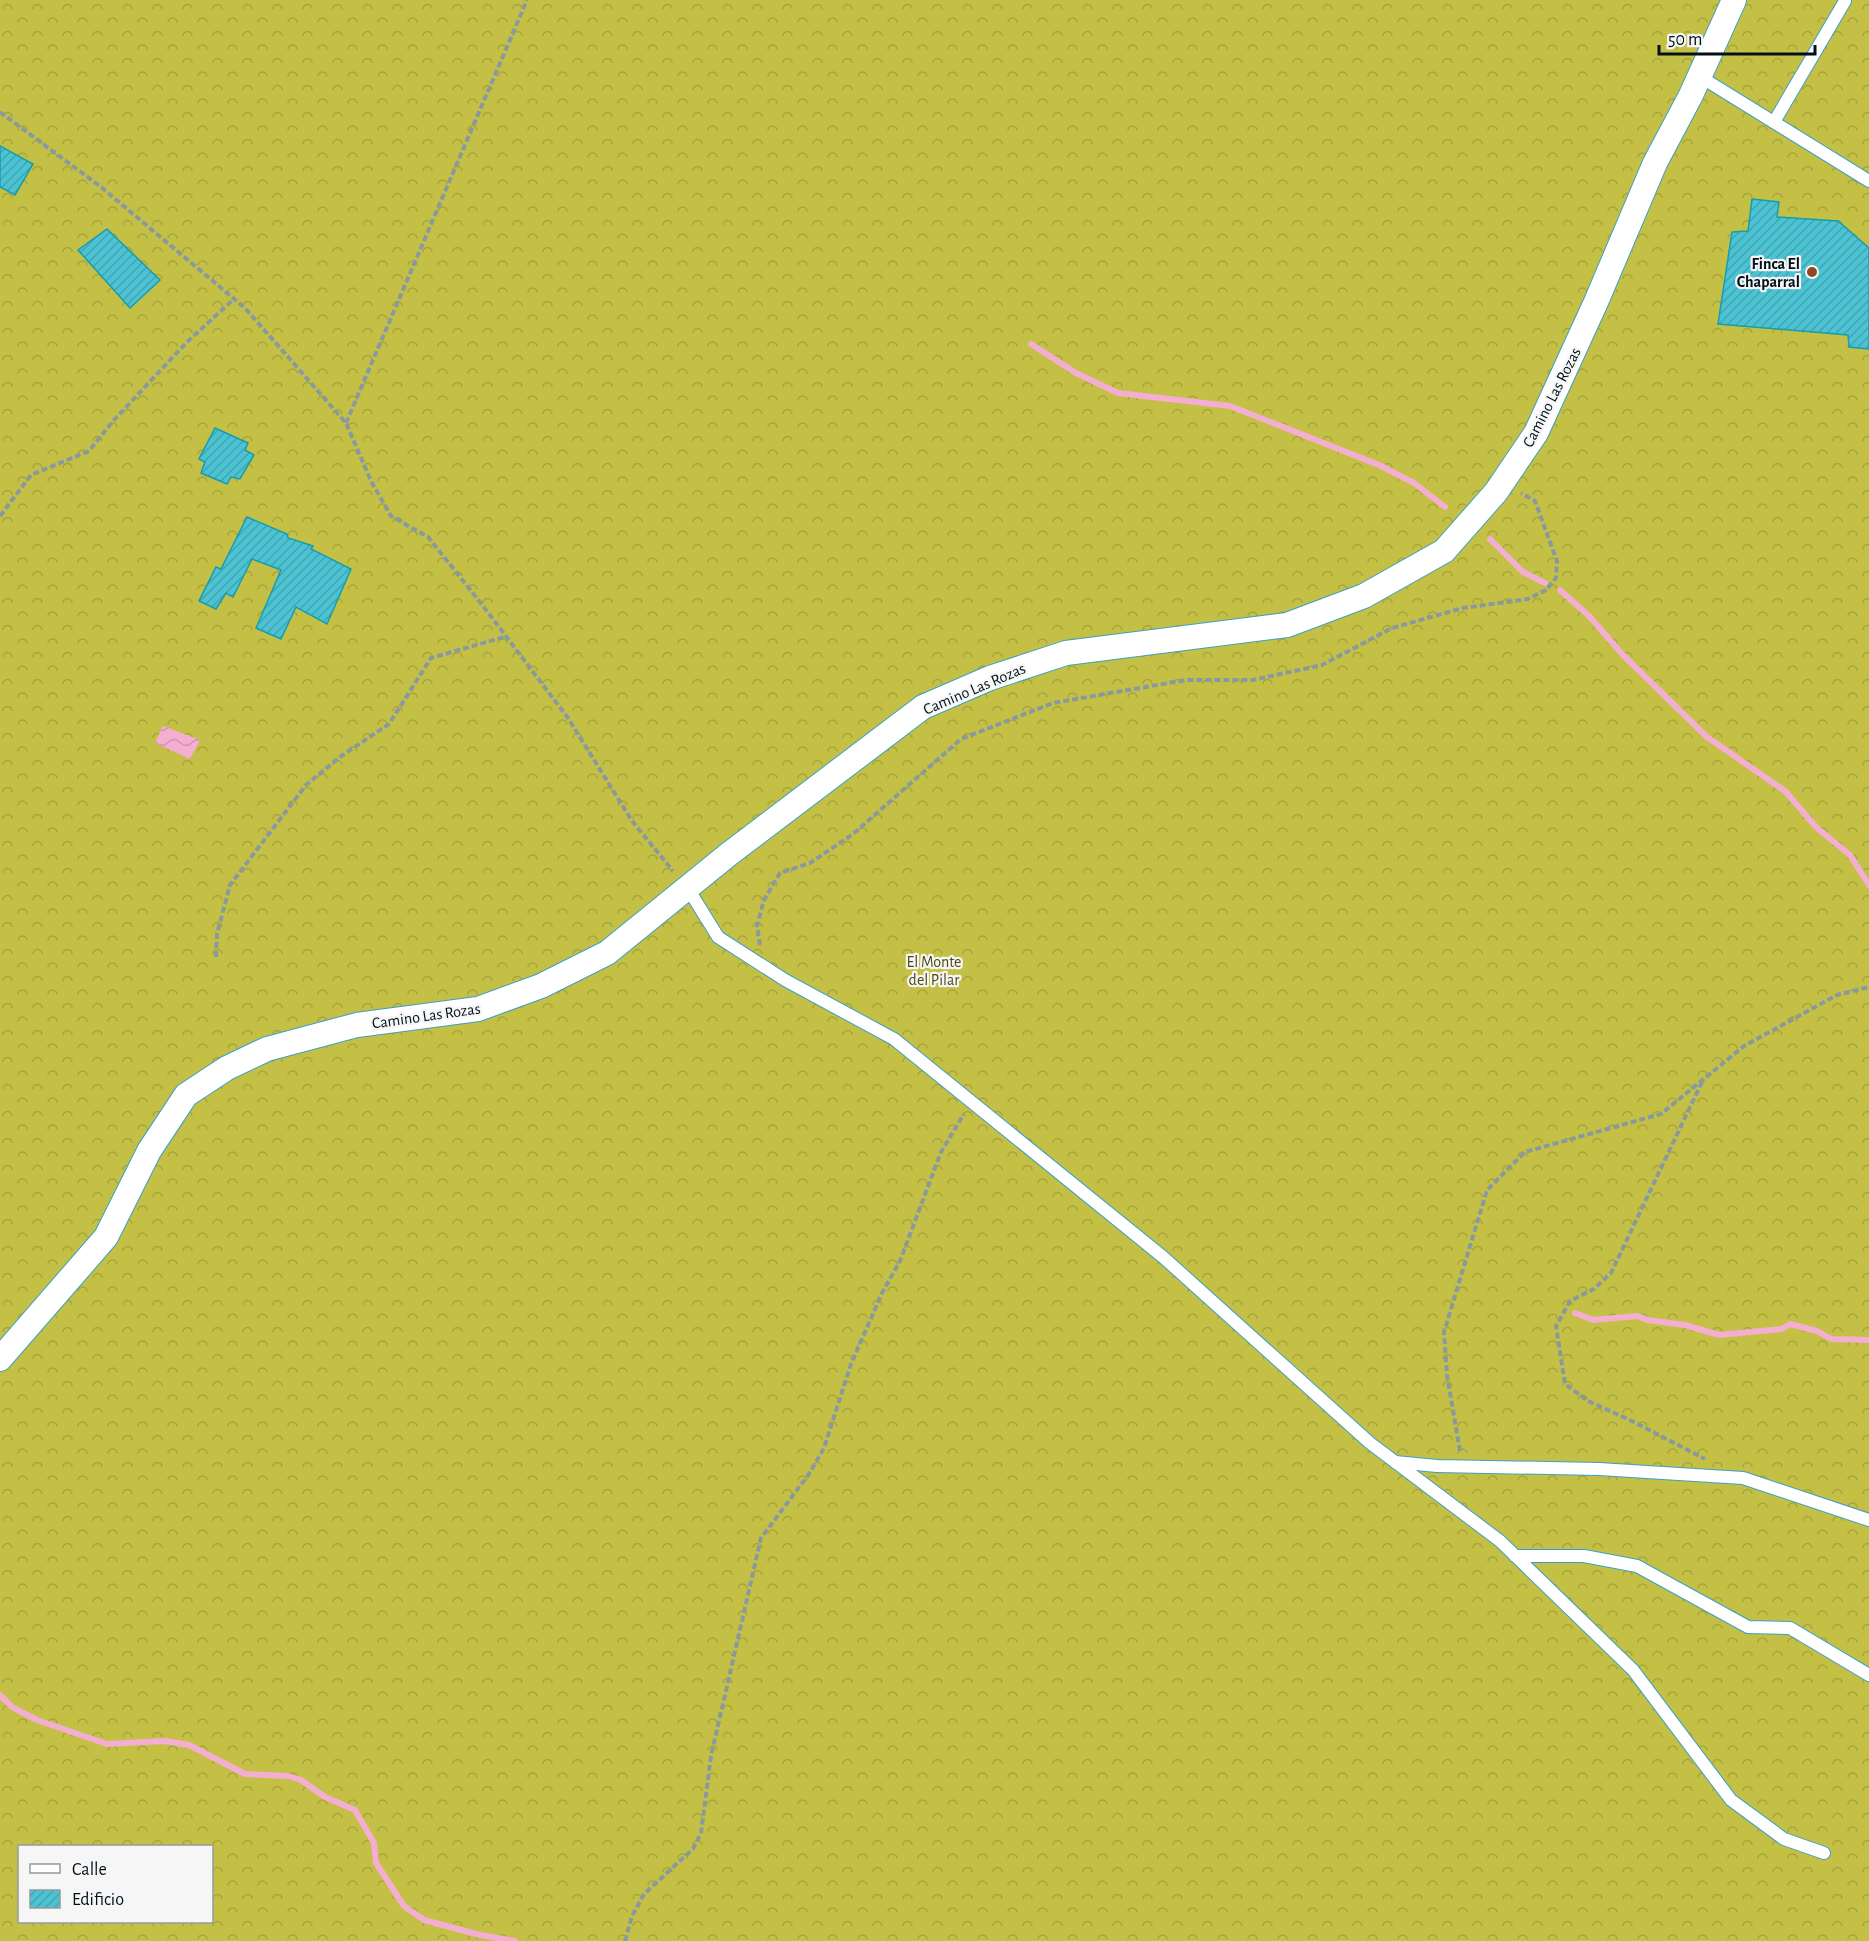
<svg xmlns="http://www.w3.org/2000/svg" width="1869" height="1941" font-family="'Alegreya Sans',sans-serif">
<style>
.forest{fill:url(#forest-crowns);fill-rule:evenodd}
.water{fill:url(#water-waves)}
.lines{fill:none;stroke-linecap:round;stroke-linejoin:round}
.stream{stroke:#f4aed2;stroke-width:6}
.building{fill:url(#building-hatch);stroke:#159ead;stroke-width:1.5}
.service-casing{stroke:#3ca0c6;stroke-width:14}
.minor-casing{stroke:#3ca0c6;stroke-width:26}
.path{stroke:#8899a1;stroke-width:4;stroke-dasharray:6 3;stroke-linecap:butt}
.service{stroke:#fff;stroke-width:12}
.minor{stroke:#fff;stroke-width:24}
.poi-dot{fill:#8f4921;stroke:#f6f6f6;stroke-width:2}
.labels{text-anchor:middle;stroke-width:4.5;stroke-linejoin:round;paint-order:stroke}
.poi-label{font-size:16px;font-weight:bold;fill:#001119;stroke:#f6f6f6;text-anchor:end}
.street-label{font-size:16px;fill:#001119;stroke:#f6f6f6}
.park-label{font-size:16px;fill:#4d4b15;stroke:#f6f6f6}
</style>
<defs>
<pattern id="forest-crowns" width="20" height="18" patternUnits="userSpaceOnUse" patternTransform="scale(1.5)"><rect width="20" height="18" fill="#c4c045"/><path d="M2 6a3 3 0 1 1 6 0M12 15a3 3 0 1 1 6 0" fill="none" stroke="#a7a43c"/></pattern>
<pattern id="water-waves" width="16" height="10" patternUnits="userSpaceOnUse" patternTransform="scale(1.5)"><rect width="16" height="10" fill="#f4aed2"/><path d="M0 5q4-4 8 0t8 0" fill="none" stroke="#cf95b4"/></pattern>
<pattern id="building-hatch" width="6" height="6" patternUnits="userSpaceOnUse" patternTransform="scale(1.5)"><rect width="6" height="6" fill="#4cc2d2"/><path d="M-1 1l2-2M0 6l6-6M5 7l2-2" fill="none" stroke="#41a6b4"/></pattern>
</defs>
<rect width="100%" height="100%" fill="#dbecf4"/>
<path class="forest" d="M0 0H1869V1941H0ZM20 1846H212V1922H20Z"/>
<polygon class="water" points="163,726 200,740 190,759 155,743"/>
<g class="lines">
<g class="stream">
<polyline points="1031,344 1076,373 1118,393 1230,406 1379,465 1414,483 1445,507"/>
<polyline points="1490,539 1523,572 1545,583"/>
<polyline points="1560,590 1590,617 1623,655 1707,737 1785,791 1817,828 1850,855 1869,885"/>
<polyline points="1575,1313 1593,1320 1638,1316 1647,1320 1685,1325 1719,1335 1782,1329 1790,1324 1817,1331 1831,1339 1869,1340"/>
<polyline points="0,1695 12,1707 37,1720 107,1744 165,1741 189,1745 245,1774 288,1776 301,1780 325,1797 355,1810 374,1843 376,1863 404,1906 424,1920 480,1935 515,1941"/>
</g>
</g>
<g class="building">
<polygon points="0,146 33,164 15,195 0,187"/>
<polygon points="1752,199 1779,202 1777,217 1838,221 1869,248 1869,349 1849,347 1848,335 1718,324 1732,232 1748,231"/>
<polygon points="107,229 160,280 130,308 78,250"/>
<polygon points="215,428 248,443 245,450 254,455 240,479 231,477 227,484 201,473 205,462 199,459"/>
<polygon points="247,517 287,534 288,538 313,546 311,549 351,569 327,624 296,607 281,639 256,628 281,570 252,559 233,597 226,593 216,609 199,601 216,567 221,569"/>
</g>
<g class="lines">
<defs>
<g id="service">
<polyline points="1699,76 1869,181"/>
<polyline points="1774,122 1845,1"/>
<polyline points="687,887 718,937 785,980 894,1039 1163,1257 1370,1443 1500,1541 1633,1670 1731,1800 1784,1839 1824,1853"/>
<polyline points="1395,1462 1437,1466 1599,1469 1743,1478 1869,1520"/>
<polyline points="1515,1556 1584,1556 1637,1566 1748,1627 1790,1628 1869,1675"/>
</g>
<polyline id="minor" points="0,1359 106,1237 149,1151 186,1095 227,1068 267,1049 357,1025 478,1009 541,986 607,953 729,854 923,707 990,678 1066,653 1287,625 1364,596 1444,551 1496,492 1536,433 1596,302 1655,163 1691,95 1734,0"/>
</defs>
<use href="#service" class="service-casing"/>
<use href="#minor" class="minor-casing"/>
<g class="path">
<polyline points="0,112 101,187 245,308 346,423 371,481 391,516 428,537 480,602 568,718 632,821 673,871"/>
<polyline points="346,423 527,0"/>
<polyline points="0,516 31,475 89,451 114,420 186,343 234,299"/>
<polyline points="760,945 757,926 764,900 780,873 810,863 853,834 961,739 1053,703 1186,680 1253,680 1322,665 1392,628 1463,608 1528,599 1546,590 1556,578 1557,561 1535,501 1521,493"/>
<polyline points="216,957 217,934 230,885 306,785 340,757 389,724 431,658 504,637"/>
<polyline points="1702,1082 1611,1273 1594,1289 1570,1301 1556,1326 1565,1384 1588,1401 1632,1421 1705,1459"/>
<polyline points="1460,1451 1447,1375 1444,1332 1487,1190 1525,1152 1661,1114 1744,1046 1837,995 1869,987"/>
<polyline points="625,1941 632,1916 644,1894 693,1849 701,1833 711,1756 761,1538 809,1474 824,1448 851,1364 882,1293 900,1261 941,1152 964,1114"/>
</g>
<use href="#service" class="service"/>
<use href="#minor" class="minor"/>
</g>
<circle class="poi-dot" cx="1812" cy="272" r="6"/>
<g class="labels">
<g class="poi-label">
<text x="1800" y="269">Finca El<tspan x="1800" dy="18">Chaparral</tspan></text>
</g>
<g class="street-label">
<text transform="translate(1551 397) rotate(-63)" y="6">Camino Las Rozas</text>
<text transform="translate(974 688) rotate(-23)" y="6">Camino Las Rozas</text>
<text transform="translate(426 1015) rotate(-8)" y="6">Camino Las Rozas</text>
</g>
<g class="park-label">
<text x="934" y="967">El Monte<tspan x="934" dy="18">del Pilar</tspan></text>
</g>
</g>
<rect x="18" y="1845" width="195" height="78" fill="#f6f6f6" stroke="#949a9e" stroke-width="1.5"/>
<rect x="30" y="1864" width="30" height="9" fill="#ffffff" stroke="#949a9e" stroke-width="1.5"/>
<text x="72" y="1875" font-size="18" fill="#001119">Calle</text>
<rect x="30" y="1890" width="30" height="18" fill="url(#building-hatch)" stroke="#949a9e" stroke-width="1.5"/>
<text x="72" y="1905" font-size="18" fill="#001119">Edificio</text>
<path d="M1659 45v9h156v-9" fill="none" stroke="#001119" stroke-width="3"/>
<text x="1668" y="45" font-size="18" fill="#001119" stroke="#f6f6f6" stroke-width="4.5" paint-order="stroke">50 m</text>
</svg>
